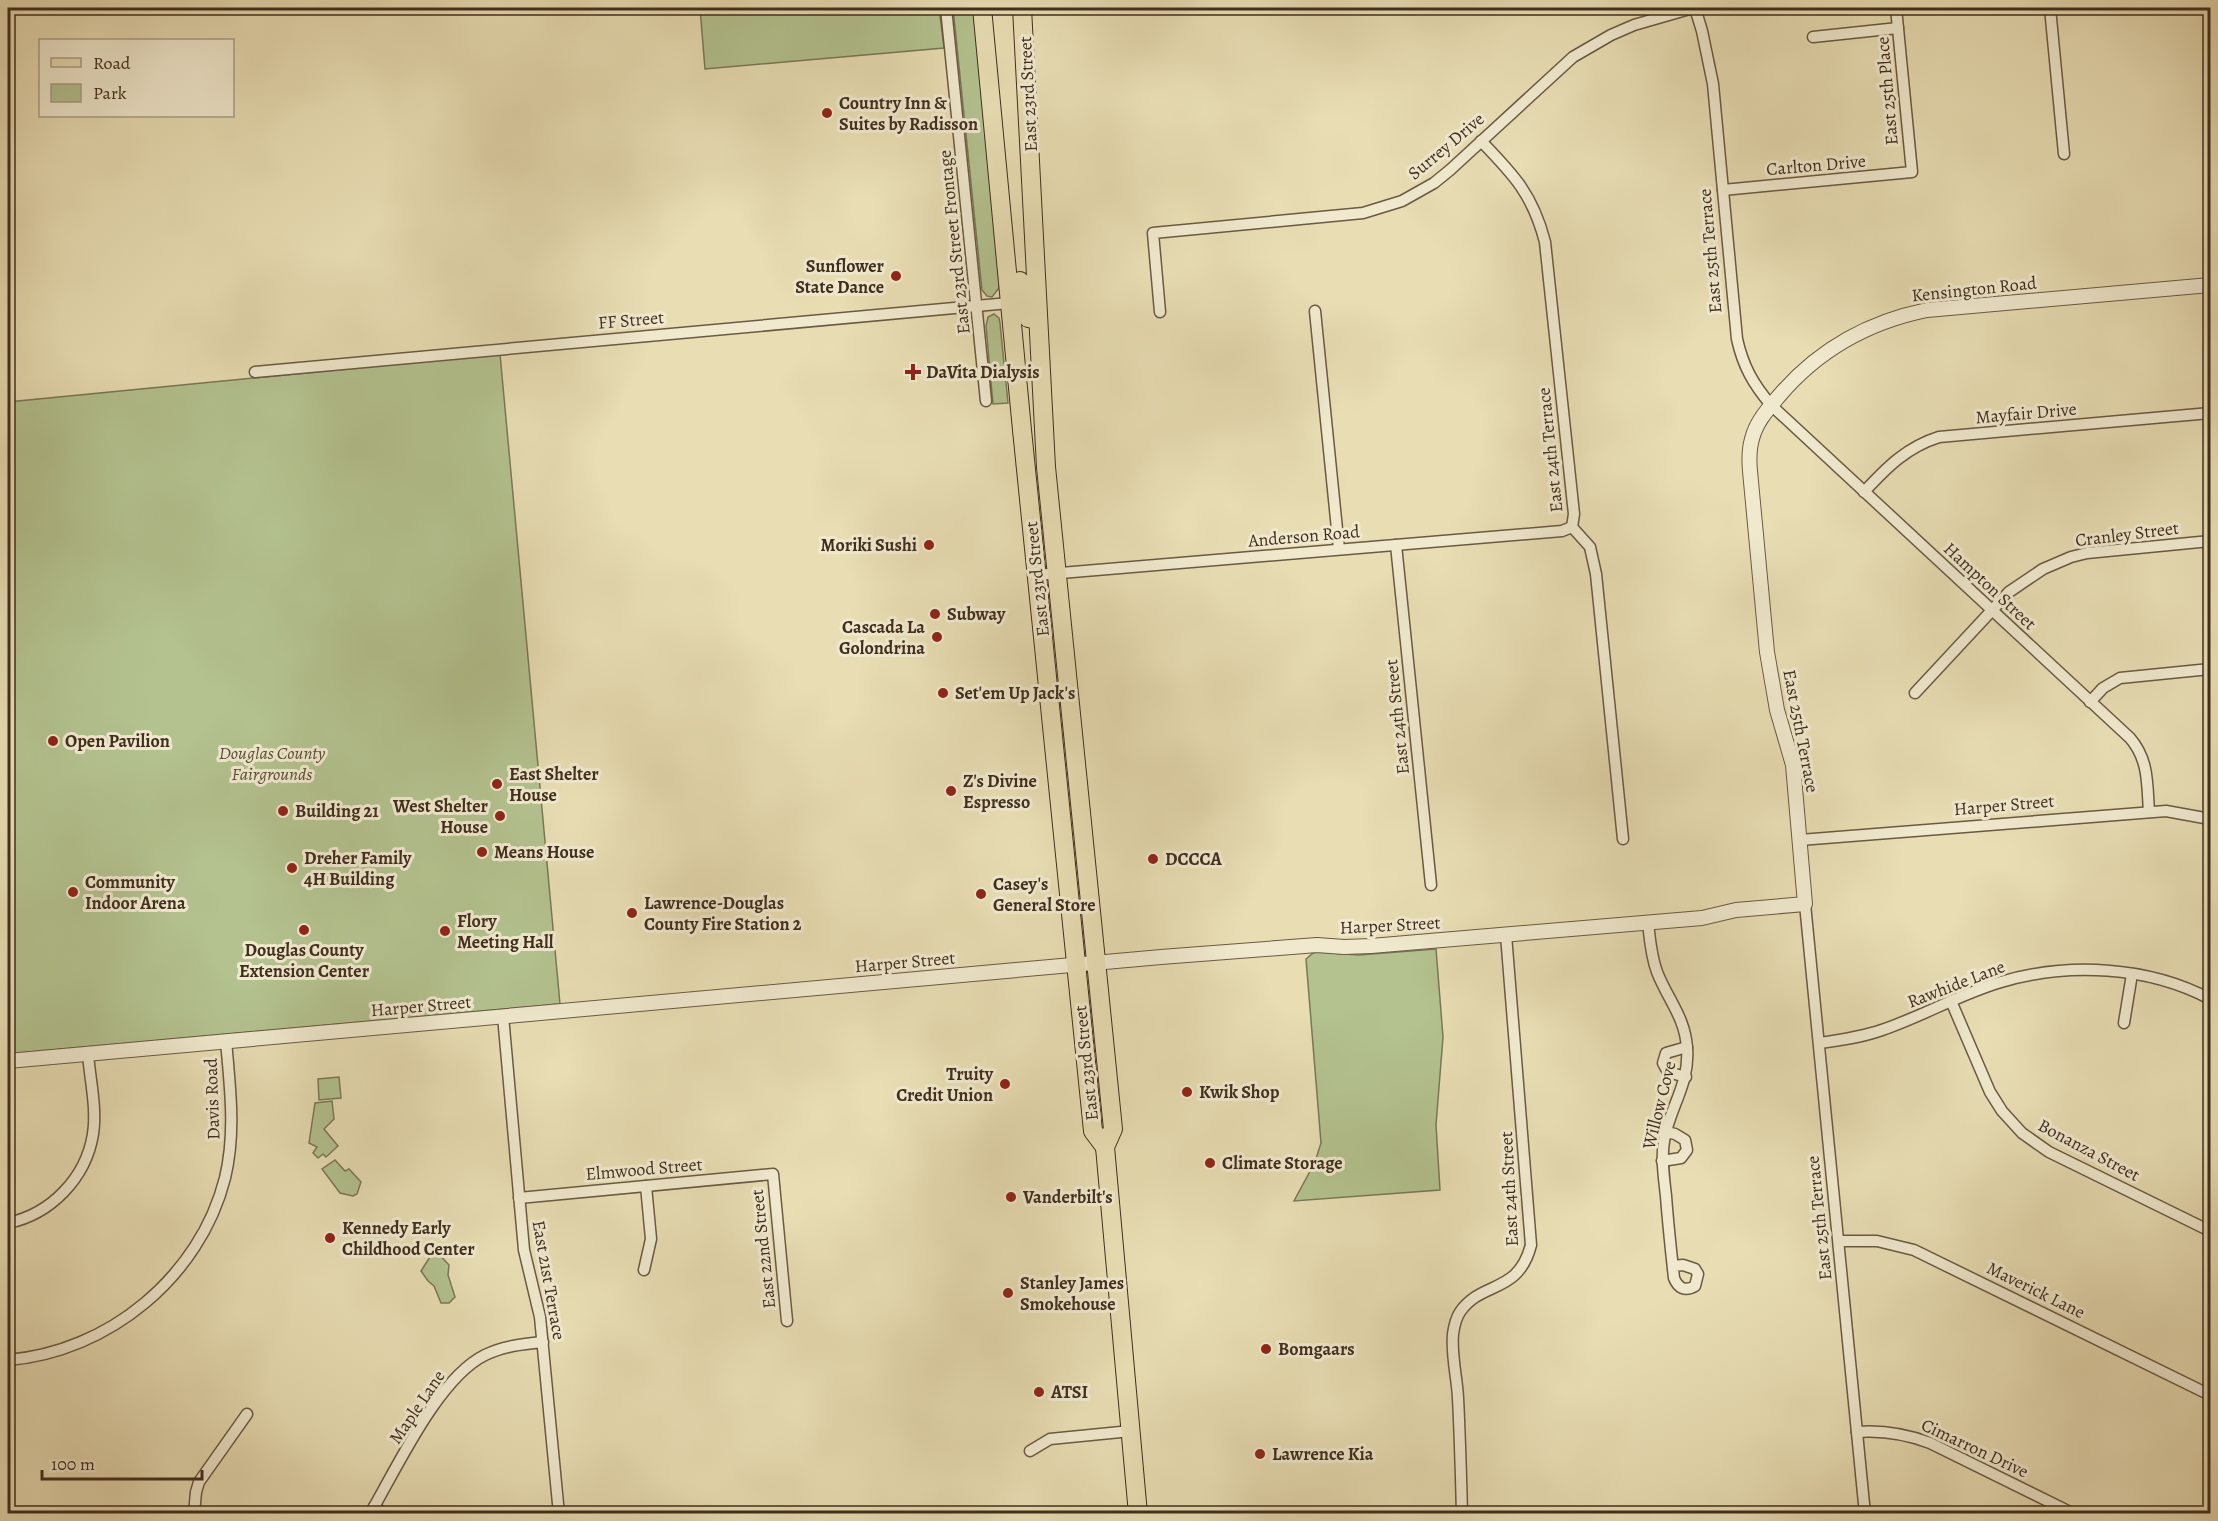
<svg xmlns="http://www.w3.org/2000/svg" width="2218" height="1521" font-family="Alegreya,serif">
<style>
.green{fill:#b3c28f;stroke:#7a7856;stroke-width:1.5}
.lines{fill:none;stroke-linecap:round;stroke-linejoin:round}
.minor-casing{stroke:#6a5a43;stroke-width:13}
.tertiary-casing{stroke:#6a5a43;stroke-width:16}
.primary-casing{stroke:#402e1e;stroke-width:20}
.minor{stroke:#f0e9ce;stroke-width:10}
.tertiary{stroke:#f0e9ce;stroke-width:14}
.primary{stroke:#e8ddb3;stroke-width:18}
.poi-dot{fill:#8f2418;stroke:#f0e9ce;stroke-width:2}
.labels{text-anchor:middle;stroke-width:6;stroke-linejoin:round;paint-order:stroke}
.street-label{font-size:18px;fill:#402e1e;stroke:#f0e9ce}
.poi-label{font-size:18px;font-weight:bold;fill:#402e1e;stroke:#f0e9ce;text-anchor:start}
.park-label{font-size:18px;font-style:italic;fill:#574c35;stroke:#f0e9ce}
</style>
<rect width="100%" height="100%" fill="#e8ddb3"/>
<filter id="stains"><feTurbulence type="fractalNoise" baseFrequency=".00333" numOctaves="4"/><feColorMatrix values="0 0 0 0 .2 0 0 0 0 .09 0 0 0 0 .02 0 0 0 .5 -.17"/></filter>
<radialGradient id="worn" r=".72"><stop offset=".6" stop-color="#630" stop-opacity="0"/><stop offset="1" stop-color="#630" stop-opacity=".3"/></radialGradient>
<g class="green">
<polygon points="700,8 939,8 944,48 705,69"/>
<polygon points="953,8 974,8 997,237 999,288 992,297 987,296 982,290"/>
<polygon points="994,314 999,318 1000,323 1008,403 993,404 986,326 988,317"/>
<polygon points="500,354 560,1004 8,1054 8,402"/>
<polygon points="1436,949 1443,1037 1436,1125 1440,1190 1294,1201 1315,1162 1321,1143 1306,959 1313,953 1317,952 1359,955"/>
<polygon points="339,1077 341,1098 319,1100 318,1079"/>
<polygon points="332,1101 334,1119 324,1129 338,1146 326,1157 323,1154 318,1158 313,1153 317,1147 309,1143 315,1103"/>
<polygon points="335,1160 345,1171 349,1169 361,1182 357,1194 353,1196 340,1193 322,1169"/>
<polygon points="433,1252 437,1252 449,1265 448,1275 455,1297 449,1303 441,1303 434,1286 428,1281 421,1271"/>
</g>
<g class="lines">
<defs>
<g id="minor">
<polyline points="946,8 986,401"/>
<path d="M1695 8 1702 31 1713 84 1737 339C1743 366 1753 384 1771 405L2130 738C2149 760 2147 784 2149 812"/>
<polyline points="2050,8 2064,154"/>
<polyline points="1813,37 1898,28"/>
<path d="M1481 141C1514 175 1533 195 1545 242L1574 514 1572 527"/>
<polyline points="1723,190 1912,172 1896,8"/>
<polyline points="1315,311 1339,549"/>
<polyline points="1160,312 1153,233 1363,213 1402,201 1434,183 1450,170 1573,57 1611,35 1634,25 1693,8"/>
<polyline points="255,372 1009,303"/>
<path d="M1864 492C1887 467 1907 447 1939 437L2210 413"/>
<polyline points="1572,527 1590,547 1596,574 1623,839"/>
<polyline points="1396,545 1431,885"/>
<polyline points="1037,575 1562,531 1572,527"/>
<polyline points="1915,693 2009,592 2043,569 2071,557 2087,553 2210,541"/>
<polyline points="2090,702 2103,688 2120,678 2210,669"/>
<polyline points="1800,840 2166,811 2210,819"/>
<polyline points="1805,904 1865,1514"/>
<path d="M1648 923C1650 940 1651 956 1657 972 1668 1000 1685 1017 1687 1048 1690 1085 1669 1108 1664 1141 1661 1159 1664 1178 1666 1196 1668 1223 1671 1251 1674 1278 1678 1288 1685 1292 1695 1286L1698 1274 1695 1269 1683 1265 1673 1266"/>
<polyline points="1951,1001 1990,1092 2002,1111 2022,1133 2049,1152 2210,1231"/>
<polyline points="503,1016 524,1250 540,1317 559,1514"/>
<polyline points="2124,1023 2132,974"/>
<path d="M1820 1043C1841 1040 1862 1037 1882 1030 1923 1016 1960 994 2001 982 2068 962 2148 966 2210 999"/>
<polyline points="1686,1077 1668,1072 1663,1063 1666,1053 1687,1047"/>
<polyline points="1662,1161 1681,1158 1687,1150 1685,1140 1675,1134 1666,1132"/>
<polyline points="519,1198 773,1174 787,1321"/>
<path d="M8 1223C51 1214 86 1178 93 1134 97 1108 90 1080 88 1054"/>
<polyline points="1839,1241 1877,1241 1914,1250 2210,1395"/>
<polyline points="644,1270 651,1239 646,1186"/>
<path d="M8 1360C108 1352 200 1277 225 1178 236 1133 230 1087 226 1041"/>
<path d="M1857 1432C1884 1430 1906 1434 1930 1443L2074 1514"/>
<polyline points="1030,1451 1050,1439 1131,1431"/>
<polyline points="374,1507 385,1514"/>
<polyline points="194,1514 196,1492 199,1482 247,1414"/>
<path d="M370 1514C397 1468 438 1378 485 1355 503 1346 523 1344 543 1342"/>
<path d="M1462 1514C1461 1475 1460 1437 1458 1398 1457 1377 1451 1355 1453 1334 1454 1327 1456 1318 1460 1312 1482 1280 1518 1295 1531 1245L1506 935"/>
</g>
<path id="tertiary" d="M8 1061 1161 957 1317 945 1344 947 1371 946 1702 918 1736 910 1805 904 1793 765 1777 710 1767 652 1750 471C1749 460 1749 449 1752 439 1756 422 1768 409 1779 396 1818 350 1868 322 1927 310L2210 285"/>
<g id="primary">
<polyline points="982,8 1022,430 1093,1131 1105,1147"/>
<polyline points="1022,8 1046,467 1113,1129 1105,1147 1138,1514"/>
<polyline points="1020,281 1026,315 1028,318 1038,320"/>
</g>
</defs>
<use href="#minor" class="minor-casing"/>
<use href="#tertiary" class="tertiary-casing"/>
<use href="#primary" class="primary-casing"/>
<use href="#minor" class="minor"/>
<use href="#tertiary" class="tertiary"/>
<use href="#primary" class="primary"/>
</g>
<g class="poi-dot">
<circle cx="827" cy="113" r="6"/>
<circle cx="896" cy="276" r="6"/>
<path d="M910 363h6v6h6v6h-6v6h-6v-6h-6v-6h6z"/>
<circle cx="929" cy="545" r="6"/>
<circle cx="935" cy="614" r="6"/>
<circle cx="937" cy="637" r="6"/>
<circle cx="943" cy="693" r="6"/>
<circle cx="53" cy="741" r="6"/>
<circle cx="497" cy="784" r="6"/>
<circle cx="951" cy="791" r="6"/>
<circle cx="283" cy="811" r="6"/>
<circle cx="500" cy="816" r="6"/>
<circle cx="482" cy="852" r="6"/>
<circle cx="1153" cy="859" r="6"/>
<circle cx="292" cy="868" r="6"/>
<circle cx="73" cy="892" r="6"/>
<circle cx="981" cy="894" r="6"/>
<circle cx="632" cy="913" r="6"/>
<circle cx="304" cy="930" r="6"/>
<circle cx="445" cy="931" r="6"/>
<circle cx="1005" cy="1084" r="6"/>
<circle cx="1187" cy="1092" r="6"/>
<circle cx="1210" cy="1163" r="6"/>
<circle cx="1011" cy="1197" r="6"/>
<circle cx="330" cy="1238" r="6"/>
<circle cx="1008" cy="1293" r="6"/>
<circle cx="1266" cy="1349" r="6"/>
<circle cx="1039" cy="1392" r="6"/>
<circle cx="1260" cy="1454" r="6"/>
</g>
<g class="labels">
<g class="street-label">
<text transform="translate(1887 91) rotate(-95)" y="6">East 25th Place</text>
<text transform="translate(1028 94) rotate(-93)" y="6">East 23rd Street</text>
<text transform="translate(1446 146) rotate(-40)" y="6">Surrey Drive</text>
<text transform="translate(1816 165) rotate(-5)" y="6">Carlton Drive</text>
<text transform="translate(954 242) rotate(-96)" y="6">East 23rd Street Frontage</text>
<text transform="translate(1710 251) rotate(-95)" y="6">East 25th Terrace</text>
<text transform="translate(1974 289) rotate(-6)" y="6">Kensington Road</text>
<text transform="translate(631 320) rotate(-5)" y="6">FF Street</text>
<text transform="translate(2026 413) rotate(-5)" y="6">Mayfair Drive</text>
<text transform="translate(1550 450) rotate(-96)" y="6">East 24th Terrace</text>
<text transform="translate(2127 534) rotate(-7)" y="6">Cranley Street</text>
<text transform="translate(1304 536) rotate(-5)" y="6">Anderson Road</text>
<text transform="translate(1037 579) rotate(-96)" y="6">East 23rd Street</text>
<text transform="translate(1990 586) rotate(43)" y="6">Hampton Street</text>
<text transform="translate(1397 717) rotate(-96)" y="6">East 24th Street</text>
<text transform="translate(1801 731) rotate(79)" y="6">East 25th Terrace</text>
<text transform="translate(2004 805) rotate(-5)" y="6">Harper Street</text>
<text transform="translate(1390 925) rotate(-3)" y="6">Harper Street</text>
<text transform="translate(905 962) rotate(-5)" y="6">Harper Street</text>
<text transform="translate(1956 984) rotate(-21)" y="6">Rawhide Lane</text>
<text transform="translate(421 1006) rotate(-5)" y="6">Harper Street</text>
<text transform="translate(1086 1063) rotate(-96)" y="6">East 23rd Street</text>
<text transform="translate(212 1099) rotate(-92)" y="6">Davis Road</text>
<text transform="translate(1659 1105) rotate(-76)" y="6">Willow Cove</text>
<text transform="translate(2089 1150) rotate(28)" y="6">Bonanza Street</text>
<text transform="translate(644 1169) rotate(-5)" y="6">Elmwood Street</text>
<text transform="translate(1509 1189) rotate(-93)" y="6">East 24th Street</text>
<text transform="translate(1819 1218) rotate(-96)" y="6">East 25th Terrace</text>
<text transform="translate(763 1249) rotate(-96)" y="6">East 22nd Street</text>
<text transform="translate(549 1280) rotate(80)" y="6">East 21st Terrace</text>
<text transform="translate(2036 1290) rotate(26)" y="6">Maverick Lane</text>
<text transform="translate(417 1407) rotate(-56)" y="6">Maple Lane</text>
<text transform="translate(1975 1448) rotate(25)" y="6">Cimarron Drive</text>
</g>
<g class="poi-label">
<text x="839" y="109">Country Inn &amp;<tspan x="839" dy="21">Suites by Radisson</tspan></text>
<text x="884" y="272" text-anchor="end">Sunflower<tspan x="884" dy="21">State Dance</tspan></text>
<text x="926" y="378">DaVita Dialysis</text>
<text x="917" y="551" text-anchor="end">Moriki Sushi</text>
<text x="947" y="620">Subway</text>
<text x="925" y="633" text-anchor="end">Cascada La<tspan x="925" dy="21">Golondrina</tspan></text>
<text x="955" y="699">Set'em Up Jack's</text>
<text x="65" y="747">Open Pavilion</text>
<text x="509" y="780">East Shelter<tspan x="509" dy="21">House</tspan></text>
<text x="963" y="787">Z's Divine<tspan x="963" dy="21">Espresso</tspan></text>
<text x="488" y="812" text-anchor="end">West Shelter<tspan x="488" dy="21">House</tspan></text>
<text x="295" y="817">Building 21</text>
<text x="494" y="858">Means House</text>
<text x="304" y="864">Dreher Family<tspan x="304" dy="21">4H Building</tspan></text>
<text x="1165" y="865">DCCCA</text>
<text x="85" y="888">Community<tspan x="85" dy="21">Indoor Arena</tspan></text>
<text x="993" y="890">Casey's<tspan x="993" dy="21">General Store</tspan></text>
<text x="644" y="909">Lawrence-Douglas<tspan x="644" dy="21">County Fire Station 2</tspan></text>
<text x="457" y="927">Flory<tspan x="457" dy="21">Meeting Hall</tspan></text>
<text x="304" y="956" text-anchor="middle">Douglas County<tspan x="304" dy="21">Extension Center</tspan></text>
<text x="993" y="1080" text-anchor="end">Truity<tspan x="993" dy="21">Credit Union</tspan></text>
<text x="1199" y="1098">Kwik Shop</text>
<text x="1222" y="1169">Climate Storage</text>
<text x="1023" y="1203">Vanderbilt's</text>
<text x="342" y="1234">Kennedy Early<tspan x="342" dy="21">Childhood Center</tspan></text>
<text x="1020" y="1289">Stanley James<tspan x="1020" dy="21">Smokehouse</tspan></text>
<text x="1278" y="1355">Bomgaars</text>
<text x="1051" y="1398">ATSI</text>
<text x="1272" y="1460">Lawrence Kia</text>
</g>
<g class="park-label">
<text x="272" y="759">Douglas County<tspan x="272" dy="21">Fairgrounds</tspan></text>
</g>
</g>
<rect width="2218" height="1521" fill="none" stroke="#e8ddb3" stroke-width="30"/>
<rect x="9" y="9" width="2200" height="1503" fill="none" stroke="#402e1e" stroke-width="3"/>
<rect x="15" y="15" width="2188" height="1491" fill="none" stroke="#402e1e" stroke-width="1.5"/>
<rect x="39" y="39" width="195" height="78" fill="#f0e9ce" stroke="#aa9e88" stroke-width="1.5"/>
<rect x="51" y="58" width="30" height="9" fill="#e8ddb3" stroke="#aa9e88" stroke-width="1.5"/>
<text x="93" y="69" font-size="18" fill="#402e1e">Road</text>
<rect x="51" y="84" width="30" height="18" fill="#b3c28f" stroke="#aa9e88" stroke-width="1.5"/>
<text x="93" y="99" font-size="18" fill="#402e1e">Park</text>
<path d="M42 1470v9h160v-9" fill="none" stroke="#402e1e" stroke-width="3"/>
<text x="51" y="1470" font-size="18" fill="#402e1e" stroke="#f0e9ce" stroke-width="4.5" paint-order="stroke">100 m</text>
<rect width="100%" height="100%" filter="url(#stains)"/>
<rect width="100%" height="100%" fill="url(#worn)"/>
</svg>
